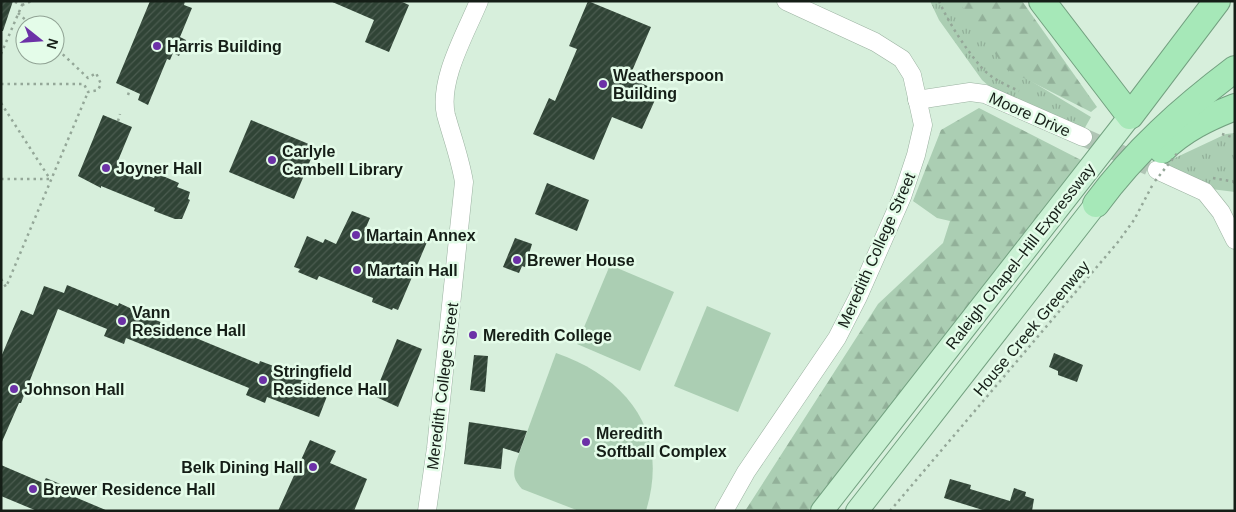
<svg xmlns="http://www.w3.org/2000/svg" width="1236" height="512" font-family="Arial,sans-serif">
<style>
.grass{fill:url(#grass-tufts)}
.forest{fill:url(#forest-firs)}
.pitch{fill:#abceb3}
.building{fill:url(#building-hatch)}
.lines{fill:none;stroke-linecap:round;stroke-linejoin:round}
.minor-tunnel{stroke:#b0c5b5;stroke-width:18;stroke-dasharray:18 9;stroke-linecap:butt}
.minor-casing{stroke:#9bb2a1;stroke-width:19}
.major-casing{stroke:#73a180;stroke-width:24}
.highway-casing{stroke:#73a180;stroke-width:28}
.path{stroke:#94a798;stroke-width:2.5;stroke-dasharray:2.5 4;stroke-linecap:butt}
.minor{stroke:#fff;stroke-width:18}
.major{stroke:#caf1d4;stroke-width:22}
.highway{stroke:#a6e8b8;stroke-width:26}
.path-bridge{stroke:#94a798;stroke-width:2.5;stroke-dasharray:2.5 4;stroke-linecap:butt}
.poi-dot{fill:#6c31a7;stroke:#e4fce9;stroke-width:2}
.labels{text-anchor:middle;stroke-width:5;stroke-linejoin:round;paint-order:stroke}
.poi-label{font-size:16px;font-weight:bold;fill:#151e17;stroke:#e4fce9;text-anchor:start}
.street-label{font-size:16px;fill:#151e17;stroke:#e4fce9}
</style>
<defs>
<pattern id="grass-tufts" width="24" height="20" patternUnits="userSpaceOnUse" patternTransform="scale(1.25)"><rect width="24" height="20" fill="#abceb3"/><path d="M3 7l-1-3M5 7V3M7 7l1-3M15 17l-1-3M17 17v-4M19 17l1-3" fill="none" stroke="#92b099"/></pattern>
<pattern id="forest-firs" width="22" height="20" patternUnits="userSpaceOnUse" patternTransform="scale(1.25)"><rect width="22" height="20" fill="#abceb3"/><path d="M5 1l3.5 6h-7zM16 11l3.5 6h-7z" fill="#92b099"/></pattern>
<pattern id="building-hatch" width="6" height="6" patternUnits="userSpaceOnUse" patternTransform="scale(1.25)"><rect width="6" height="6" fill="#304436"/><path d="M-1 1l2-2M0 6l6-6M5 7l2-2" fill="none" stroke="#4b5c50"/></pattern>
</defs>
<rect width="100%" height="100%" fill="#d7efdc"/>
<g class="grass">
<polygon points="930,1 988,1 1016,72 1091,117 1083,131 990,87 982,80 939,20"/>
<polygon points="1235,133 1235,192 1211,189 1164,163 1226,134"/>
</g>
<g class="forest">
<polygon points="958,1 1022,1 1097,107 1091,112 1006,69"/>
<polygon points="979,108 1081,160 808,511 745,511 878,304 943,243 950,221 937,218 913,201 941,130"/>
</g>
<g class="pitch">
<polygon points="610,265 674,292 640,371 577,344"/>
<polygon points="707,306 771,333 738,412 674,386"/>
<path d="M556 353C628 378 670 432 646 511H579L522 489C513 479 513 474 516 462Z"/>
</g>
<g class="building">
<polygon points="1,1 13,1 3,31 1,31"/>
<polygon points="150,1 185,1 184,5 192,8 180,37 186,40 179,56 173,53 170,60 167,59 148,105 138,100 140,94 116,83"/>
<polygon points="330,1 400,1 409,5 389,52 365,42 374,20"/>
<polygon points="588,1 651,27 629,78 659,91 642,129 612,117 594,160 533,134 549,98 555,101 577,49 569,46"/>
<polygon points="103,115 132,127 117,163 154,178 156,173 179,183 177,187 190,192 188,199 190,200 182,219 175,219 154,211 155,208 101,186 101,188 78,176"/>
<polygon points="251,120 316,147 294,199 229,172"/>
<polygon points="547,183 589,200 577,231 535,214"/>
<polygon points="352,211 370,218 364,232 391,243 397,230 427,242 398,310 393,308 392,310 372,302 373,298 319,276 317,280 298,272 300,269 294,267 307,236 323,243 325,239 336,244"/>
<polygon points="515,238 532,244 525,267 522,266 519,273 503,267"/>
<polygon points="67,285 118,306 119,303 191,336 259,364 260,361 279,368 278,371 329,391 319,417 267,397 265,403 246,395 249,388 126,338 124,344 104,336 107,329 58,309 21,403 19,403 1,444 1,357 21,310 33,315 44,286 64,293"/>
<polygon points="397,339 422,349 398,407 374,396"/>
<polygon points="1054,353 1083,365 1077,382 1058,375 1058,371 1049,367"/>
<polygon points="474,355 488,356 485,392 470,390"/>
<polygon points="469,422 527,431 519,453 503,448 501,469 464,464"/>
<polygon points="310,440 336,451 330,463 367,479 354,511 278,511"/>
<polygon points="1,465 43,483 46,478 65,486 63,492 108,511 37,511 1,496"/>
<polygon points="950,479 971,485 970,489 1010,501 1014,488 1026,492 1025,496 1034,499 1032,511 986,511 944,498"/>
</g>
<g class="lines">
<polyline class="minor-tunnel" points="1083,137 1157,170"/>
<defs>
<g id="minor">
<polyline points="917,100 970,92 985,94 1083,137"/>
<polyline points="1157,170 1205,192 1221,212 1235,240"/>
<path d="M427 511 436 448 464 182C460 158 452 137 446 115 438 80 466 33 479 1"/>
<polyline points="724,511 746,472 837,338 858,297 902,197 916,155 923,125 912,75 902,59 875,42 786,1"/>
</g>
<g id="major">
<polyline points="822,511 1130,116"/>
<polyline points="857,511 1096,204"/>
</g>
<g id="highway">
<polyline points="1042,1 1130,116 1217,1"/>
<path d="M1162 150C1184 129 1207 118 1235 107"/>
<path d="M1096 204C1135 151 1182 109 1235 69"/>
</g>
</defs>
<use href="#minor" class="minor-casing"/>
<use href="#major" class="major-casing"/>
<use href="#highway" class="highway-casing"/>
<g class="path">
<path d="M939 1C948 22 967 51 982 68 992 79 1006 85 1019 91"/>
<polyline points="22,5 32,1"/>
<polyline points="18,13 31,25"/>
<polyline points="1,54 22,5 15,2"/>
<polyline points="1,84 84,84 88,92 98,90 101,84 96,73 88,78 55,47"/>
<polyline points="128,95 130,89"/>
<polyline points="1,103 50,179"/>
<polyline points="118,121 120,114"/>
<polyline points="1222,134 1235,138"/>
<polyline points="1213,178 1235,182"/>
<polyline points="1,179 50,179"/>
<polyline points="1,279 6,287 88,92"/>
<polyline points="890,511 1118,242 1134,220 1153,184"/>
</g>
<use href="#minor" class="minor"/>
<use href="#major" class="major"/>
<use href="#highway" class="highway"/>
<polyline class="path-bridge" points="1155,181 1179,151"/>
</g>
<g class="poi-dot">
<circle cx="157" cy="46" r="5"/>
<circle cx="603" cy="84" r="5"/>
<circle cx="272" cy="160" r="5"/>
<circle cx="106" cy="168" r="5"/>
<circle cx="356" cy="235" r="5"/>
<circle cx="517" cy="260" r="5"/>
<circle cx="357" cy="270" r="5"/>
<circle cx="122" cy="321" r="5"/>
<circle cx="473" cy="335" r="5"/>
<circle cx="263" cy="380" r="5"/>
<circle cx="14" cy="389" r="5"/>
<circle cx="586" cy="442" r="5"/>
<circle cx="313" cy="467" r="5"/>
<circle cx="33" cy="489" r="5"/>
</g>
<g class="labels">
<g class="poi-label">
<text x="167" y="52">Harris Building</text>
<text x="613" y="81">Weatherspoon<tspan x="613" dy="18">Building</tspan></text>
<text x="282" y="157">Carlyle<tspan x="282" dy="18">Cambell Library</tspan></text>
<text x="116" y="174">Joyner Hall</text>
<text x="366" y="241">Martain Annex</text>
<text x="527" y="266">Brewer House</text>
<text x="367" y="276">Martain Hall</text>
<text x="132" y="318">Vann<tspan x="132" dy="18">Residence Hall</tspan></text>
<text x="483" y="341">Meredith College</text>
<text x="273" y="377">Stringfield<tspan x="273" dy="18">Residence Hall</tspan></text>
<text x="24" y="395">Johnson Hall</text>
<text x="596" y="439">Meredith<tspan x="596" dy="18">Softball Complex</tspan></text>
<text x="303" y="473" text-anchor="end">Belk Dining Hall</text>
<text x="43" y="495">Brewer Residence Hall</text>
</g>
<g class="street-label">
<text transform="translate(1030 114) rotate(24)" y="6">Moore Drive</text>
<text transform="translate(876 250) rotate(-66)" y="6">Meredith College Street</text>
<text transform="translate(1020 256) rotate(-52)" y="6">Raleigh Chapel–Hill Expressway</text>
<text transform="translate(1031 328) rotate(-50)" y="6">House Creek Greenway</text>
<text transform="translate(442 386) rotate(-83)" y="6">Meredith College Street</text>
</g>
</g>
<rect width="1236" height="512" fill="none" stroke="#151e17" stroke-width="5"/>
<g transform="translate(40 40) rotate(107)"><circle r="24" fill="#e4fce9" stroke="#91a395"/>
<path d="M0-4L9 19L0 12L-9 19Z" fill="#6c31a7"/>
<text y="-8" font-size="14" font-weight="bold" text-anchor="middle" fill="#151e17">N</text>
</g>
</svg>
